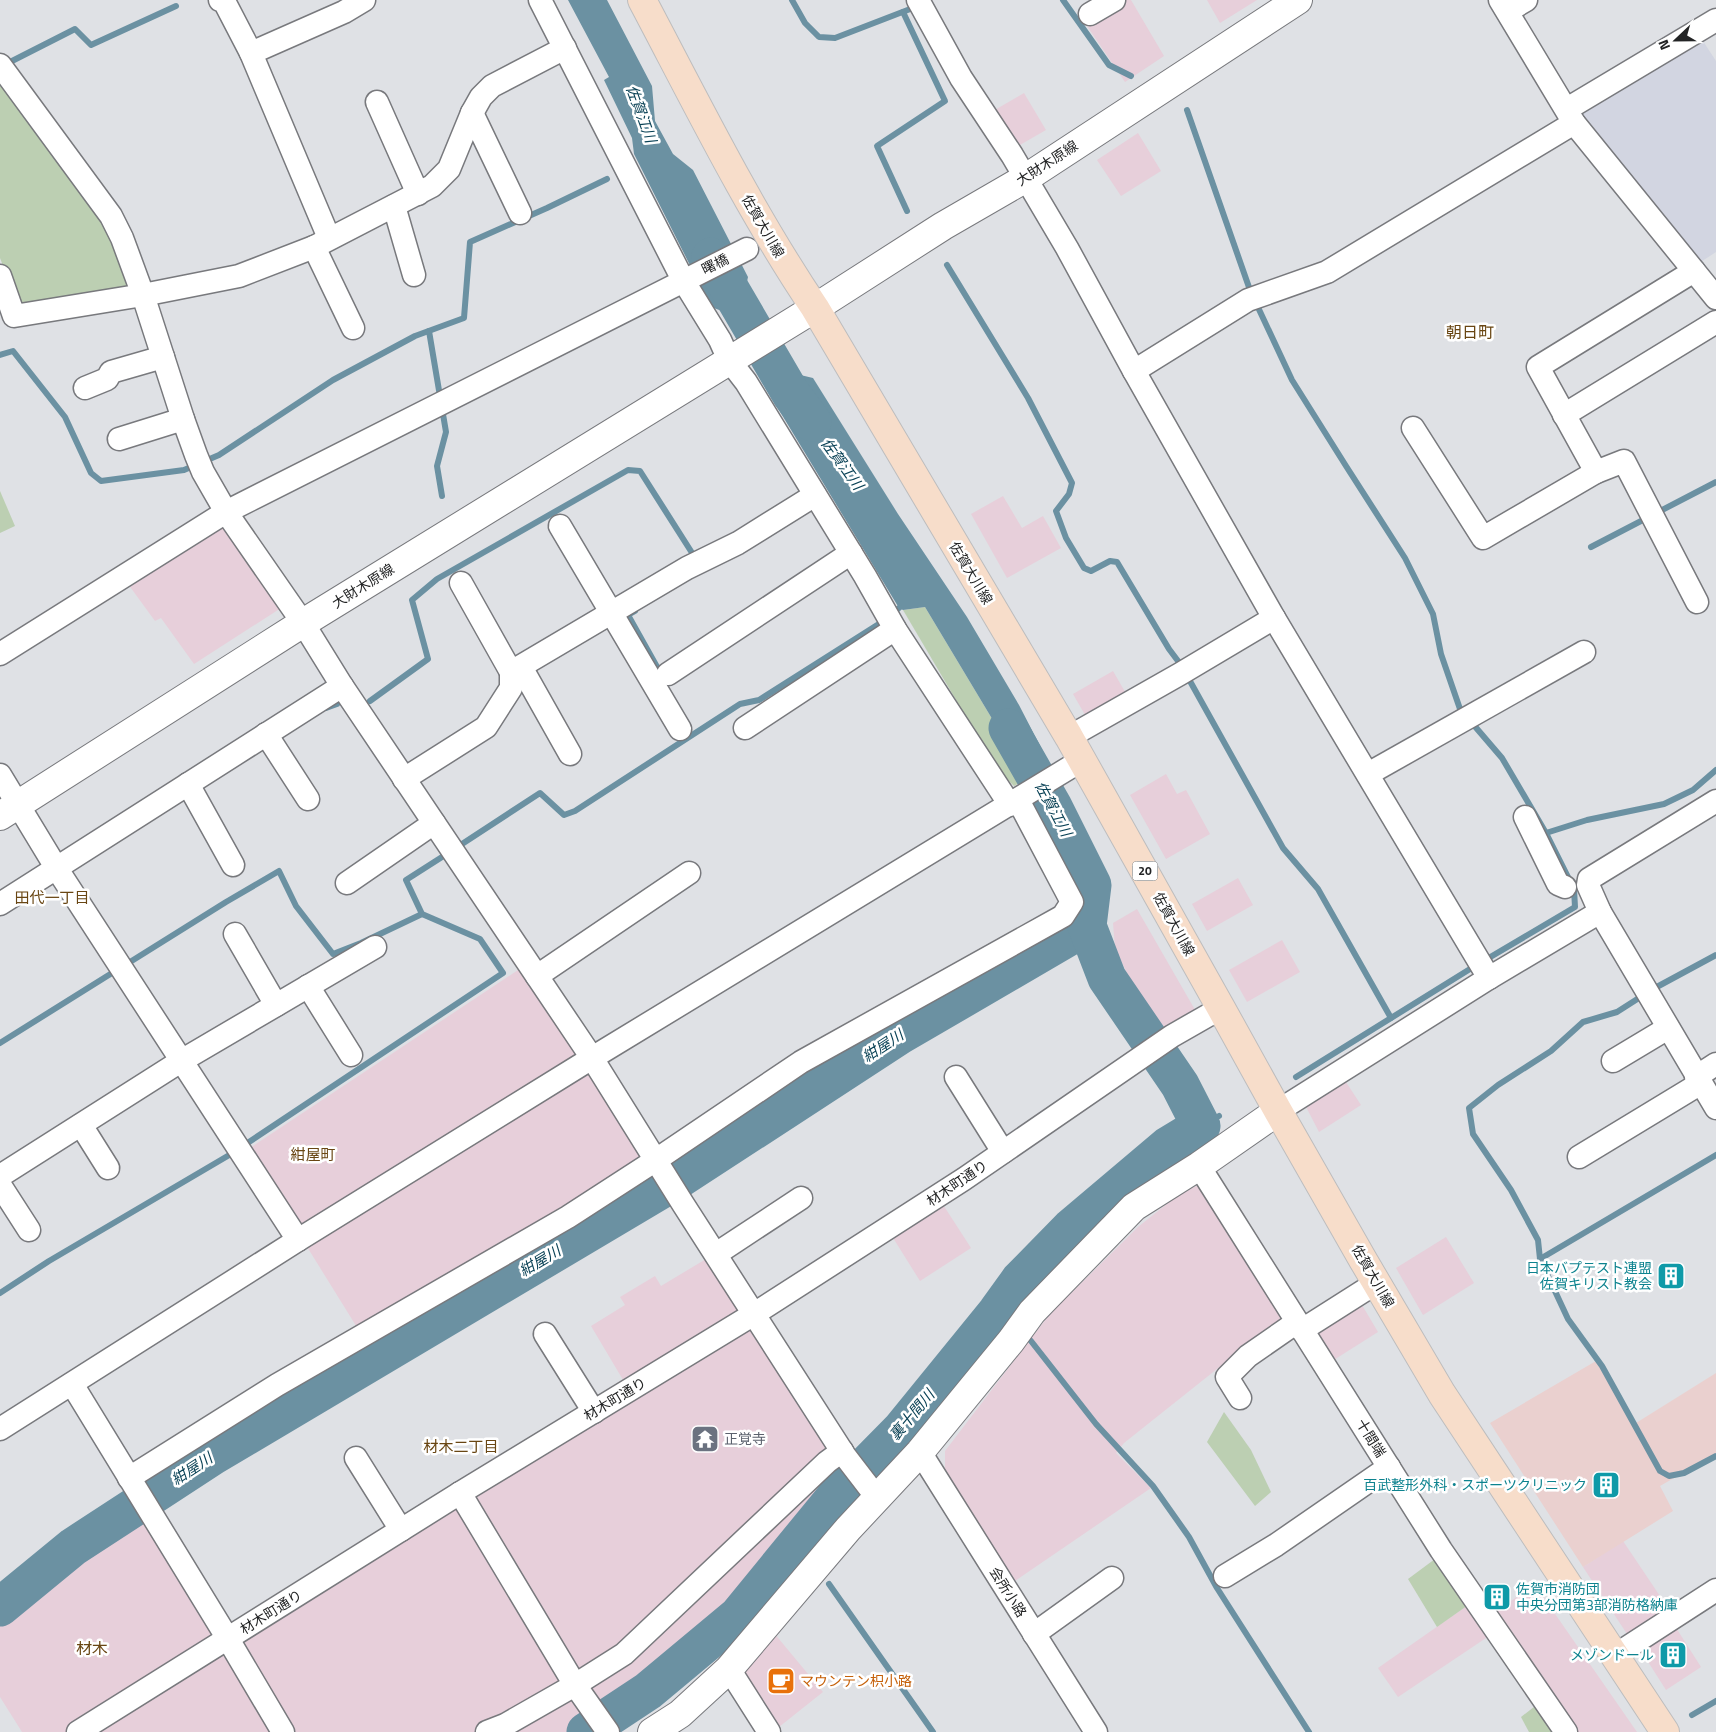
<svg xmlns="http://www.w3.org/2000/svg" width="1716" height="1732" font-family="'Titillium Web','Noto Sans JP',sans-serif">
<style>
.commercial{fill:#e7cfda}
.built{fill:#d2d5e1}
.medical{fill:#ead0cf}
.green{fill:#bccfb2}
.water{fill:#6b91a2}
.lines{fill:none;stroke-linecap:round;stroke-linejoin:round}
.stream{stroke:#6b91a2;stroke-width:6}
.river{stroke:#6b91a2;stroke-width:39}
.minor-casing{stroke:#78797d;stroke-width:25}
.tertiary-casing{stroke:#78797d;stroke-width:30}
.primary-casing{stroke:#bdbdbe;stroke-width:30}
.minor{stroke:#fff;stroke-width:22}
.tertiary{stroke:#fff;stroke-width:28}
.primary{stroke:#f7ddca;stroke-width:28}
.labels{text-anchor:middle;stroke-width:5;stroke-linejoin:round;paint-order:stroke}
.shield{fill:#fff;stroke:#656666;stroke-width:1}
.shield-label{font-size:12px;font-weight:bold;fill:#232425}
.street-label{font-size:14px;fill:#232425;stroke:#fff}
.culture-label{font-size:14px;fill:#0d838f;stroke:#fff;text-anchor:end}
.worship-label{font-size:14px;fill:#5b616d;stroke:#fff;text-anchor:start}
.food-label{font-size:14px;fill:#c56008;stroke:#fff;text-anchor:start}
.water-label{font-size:15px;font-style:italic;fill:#094155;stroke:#fff}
.neighbourhood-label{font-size:15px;fill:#694613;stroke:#fff}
.quarter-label{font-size:16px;fill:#694613;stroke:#fff}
</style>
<rect width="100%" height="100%" fill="#dfe1e5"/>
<g class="commercial">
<polygon points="1116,0 1131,0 1164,56 1125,82 1083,20"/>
<polygon points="1207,0 1257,0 1220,23"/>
<polygon points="1024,93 1046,130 1004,154 981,118"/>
<polygon points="1138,133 1161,171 1121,196 1097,160"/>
<polygon points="1003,496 1022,528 1043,516 1061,548 1007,578 971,514"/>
<polygon points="222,524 281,608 194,664 161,618 155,621 128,584"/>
<polygon points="1113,671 1128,697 1088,720 1073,694"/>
<polygon points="1166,774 1177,794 1186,790 1210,834 1166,859 1130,795"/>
<polygon points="1238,878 1253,905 1207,931 1192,904"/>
<polygon points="1137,909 1198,1015 1166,1035 1133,986 1115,948 1113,923"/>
<polygon points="1282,940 1300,972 1247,1002 1229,970"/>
<polygon points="521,968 646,1157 358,1329 247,1150"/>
<polygon points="1342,1076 1361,1105 1319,1132 1303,1101"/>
<polygon points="1196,1186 1204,1188 1291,1325 1222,1365 1124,1443 1116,1453 1151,1488 1012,1583 945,1476 945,1451 1049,1315 1138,1227 1173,1199"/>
<polygon points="940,1200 971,1248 920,1281 890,1233"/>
<polygon points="1446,1237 1474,1283 1423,1315 1396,1268"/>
<polygon points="706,1259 843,1472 727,1609 643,1685 568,1732 22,1732 0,1697 0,1621 77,1559 147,1517 226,1645 632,1395 591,1326 625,1305 620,1297 655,1276 661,1286"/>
<polygon points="1359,1300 1378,1332 1329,1363 1309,1330"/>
<polygon points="1623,1541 1670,1611 1629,1637 1583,1567"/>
<polygon points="1535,1585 1637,1732 1571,1732 1491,1614"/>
<polygon points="1471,1603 1492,1634 1398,1697 1378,1668"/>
<polygon points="1673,1623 1701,1667 1666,1690 1638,1646"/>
<polygon points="774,1633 823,1692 779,1727 742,1669"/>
</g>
<polygon class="built" points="1699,35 1716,61 1716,252 1696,265 1572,114"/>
<polygon class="medical" points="1596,1361 1636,1423 1716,1373 1716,1454 1660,1486 1673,1511 1583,1567 1490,1423"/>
<g class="green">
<polygon points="0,78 108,227 129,290 18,305 0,258"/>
<polygon points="0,491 15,526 0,533"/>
<polygon points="925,607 1021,767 1023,781 1014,786 996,768 903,610"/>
<polygon points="1224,1412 1251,1450 1271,1492 1255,1506 1207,1442"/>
<polygon points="1439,1556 1471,1603 1437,1627 1408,1579"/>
<polygon points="1539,1703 1559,1732 1529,1732 1521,1717"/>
</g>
<g class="water">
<polygon points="568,0 607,0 652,86 655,121 673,154 693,170 748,277 743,300 722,311 711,307 634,154 632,138 604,80 609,77"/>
<polygon points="792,373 813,378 898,514 967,617 1019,705 1050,765 1023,781 1021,767 925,607 903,610 899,608 765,387"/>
</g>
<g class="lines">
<g class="stream">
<polyline points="792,0 805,23 819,37 835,38 918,6"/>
<polyline points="1063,0 1109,65 1131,76"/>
<polyline points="903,12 945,101 877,146 907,211"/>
<polyline points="12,61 75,29 91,45 176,6"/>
<polyline points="1187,110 1251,293"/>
<polyline points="947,265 1028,398 1072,483 1069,494 1056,511 1066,538 1084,568 1091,571 1110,561 1117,562 1169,649 1181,665 1283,848 1318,889 1391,1018"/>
<polyline points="1256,303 1292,380 1346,466 1405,558 1433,614 1441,654 1460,709 1502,758 1546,833 1574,889 1575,907 1470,969 1296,1077"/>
<polyline points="429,331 446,432 437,466 442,496"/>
<polyline points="0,355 13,351 65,417 91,473 101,481 184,470 219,455 333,380 415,336 464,318 470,242 547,208 607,179"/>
<polyline points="1591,547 1716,482"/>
<polyline points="635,611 628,615 661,674"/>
<polyline points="370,701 428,659 412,600 437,579 628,470 640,471 694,556"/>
<polyline points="326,708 337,704"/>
<polyline points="1546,833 1587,820 1664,804 1693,790 1716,770"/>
<polyline points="462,844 540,793 564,815 575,811 740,704 759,700 882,622 899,608"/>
<polyline points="1716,955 1653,989 1617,1012 1583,1022 1551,1051 1498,1085 1469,1108 1473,1134 1511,1190 1538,1240 1540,1259 1568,1319 1602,1366 1660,1471 1669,1476 1684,1473 1716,1456"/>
<polyline points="130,962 226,902 279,871 296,906 333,954 361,943 422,914"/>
<polyline points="0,1043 112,973"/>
<polyline points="1201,1126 1219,1116"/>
<polyline points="249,1142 503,973 480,939 422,914 406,880 442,857"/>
<polyline points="1540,1259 1716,1155"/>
<polyline points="0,1293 49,1261 231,1154"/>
<polyline points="997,1312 1014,1326"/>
<polyline points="1024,1334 1031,1341 1096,1424 1153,1486 1189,1537 1217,1588 1309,1732"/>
<polyline points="829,1584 933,1732"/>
<polyline points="1692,1715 1716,1701"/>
</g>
<g class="river">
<polyline points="711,257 791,394 812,422"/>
<polyline points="0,1607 73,1547 214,1455 682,1177 900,1035 1087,926"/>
<polyline points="586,1732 648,1691 738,1616 837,1495 901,1430 997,1312 1020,1280 1071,1228 1168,1146 1201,1126 1180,1085 1107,978 1087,926 1092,885 1053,807 1008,728"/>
</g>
<defs>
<g id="minor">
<polyline points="220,0 224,1 251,53 329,238"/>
<polyline points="540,0 683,280 720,340 729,360 746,382 865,576 895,629 1010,805"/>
<polyline points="918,0 961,78 1012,155 1067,248 1134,371 1274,618 1489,978"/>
<polyline points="1500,0 1574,123 1716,298"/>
<polyline points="1508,11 1526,0"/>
<polyline points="1090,14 1114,0"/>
<polyline points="251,53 344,12 364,0"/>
<polyline points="0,65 111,216 122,238 143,295 183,419 196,455 203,472 226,512 303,623 342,686 592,1058 683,1204 845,1456 878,1499"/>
<polyline points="377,102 418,194"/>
<polyline points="1567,109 1716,20"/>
<polyline points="472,113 520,213"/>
<polyline points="394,206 414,275"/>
<polyline points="314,247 353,328"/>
<polyline points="0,276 14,316 143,295 239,276 314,247 432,186 449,169 472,113 481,97 492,86 565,48"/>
<polyline points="1134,371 1248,300 1327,272 1574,123"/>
<polyline points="85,388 107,379 111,372 163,357"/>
<polyline points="1564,415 1716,322"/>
<polyline points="1413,428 1483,538 1596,472 1624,461 1697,602"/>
<polyline points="119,439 183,419"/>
<polyline points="1596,472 1538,367 1694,271"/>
<polyline points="560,526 680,729"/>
<polyline points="461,583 511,672"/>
<polyline points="0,654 226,512 747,249"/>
<polyline points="521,667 570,754"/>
<polyline points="668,674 851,553"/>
<polyline points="745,728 895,629"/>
<polyline points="266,734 308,799"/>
<polyline points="1069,737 1180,674 1274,618"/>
<polyline points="1368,774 1584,652"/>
<polyline points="0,775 57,869 298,1240"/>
<polyline points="404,779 486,727 511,688 511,672 687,568 738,543 815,495"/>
<polyline points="188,784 233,865"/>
<polyline points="1716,801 1589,879 1588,885 1600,912 1716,1108"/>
<polyline points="1525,817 1558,884 1565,887"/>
<polyline points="347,883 434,823"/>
<polyline points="0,904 342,686"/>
<polyline points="235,934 276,1005"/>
<polyline points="537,976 689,873"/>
<polyline points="308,986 351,1055"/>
<polyline points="1613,1061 1668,1028"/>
<polyline points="956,1077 1003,1152"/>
<polyline points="1696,1077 1716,1064"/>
<polyline points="1278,1111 1489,978 1600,912"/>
<polyline points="81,1125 108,1168"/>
<polyline points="1579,1157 1701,1083"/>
<polyline points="1199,1166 1441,1550 1566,1732"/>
<polyline points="0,1176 181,1061 375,947"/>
<polyline points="0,1185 29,1230"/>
<polyline points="716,1254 801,1198"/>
<polyline points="1302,1330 1376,1283"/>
<polyline points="545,1334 594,1412"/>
<polyline points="72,1384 228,1639 283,1732"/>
<polyline points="1240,1398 1227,1377 1248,1356 1297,1322"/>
<polyline points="0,1429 298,1240 592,1058 1082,760"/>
<polyline points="920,1452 1096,1732"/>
<polyline points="356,1458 401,1530"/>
<polyline points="129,1478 277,1385 568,1217 656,1160 801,1062 1063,916 1072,902 1018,800"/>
<polyline points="460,1493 575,1685 608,1732"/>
<polyline points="1225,1576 1276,1545 1389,1467"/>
<polyline points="1034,1634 1112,1578"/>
<polyline points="1614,1656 1716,1590"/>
<polyline points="729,1669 769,1732"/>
<polyline points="78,1732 460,1493 754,1314 964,1179 1172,1036 1221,1008"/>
<polyline points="487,1732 505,1725 575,1685 624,1654 827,1462 842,1451"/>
</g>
<g id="tertiary">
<polyline points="0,816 303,623 815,308 943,226 1026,178 1298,0"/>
<polyline points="652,1732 680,1714 729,1669 848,1529 920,1452 1011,1341 1032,1312 1134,1207 1199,1166 1278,1111"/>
</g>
<path id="primary" d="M642 0C697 104 749 210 815 308L1069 737 1221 1008 1278 1111 1363 1260 1442 1394 1665 1732"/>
</defs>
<use href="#minor" class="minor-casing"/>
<use href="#tertiary" class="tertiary-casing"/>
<use href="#primary" class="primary-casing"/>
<use href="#minor" class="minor"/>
<use href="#tertiary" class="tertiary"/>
<use href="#primary" class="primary"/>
</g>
<defs>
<symbol id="building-square" viewBox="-11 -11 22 22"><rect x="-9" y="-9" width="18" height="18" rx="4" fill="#0f9aa8" stroke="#fff"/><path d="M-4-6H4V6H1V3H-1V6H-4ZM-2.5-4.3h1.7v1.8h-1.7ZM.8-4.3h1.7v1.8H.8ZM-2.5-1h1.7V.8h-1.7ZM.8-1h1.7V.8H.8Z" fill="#fff"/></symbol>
<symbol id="temple-square" viewBox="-11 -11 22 22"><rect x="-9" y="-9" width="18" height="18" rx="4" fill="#6b7280" stroke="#fff"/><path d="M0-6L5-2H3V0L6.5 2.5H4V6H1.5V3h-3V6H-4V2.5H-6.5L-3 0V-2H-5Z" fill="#fff"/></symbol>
<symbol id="cafe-square" viewBox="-11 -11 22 22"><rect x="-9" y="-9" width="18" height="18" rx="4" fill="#e8710a" stroke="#fff"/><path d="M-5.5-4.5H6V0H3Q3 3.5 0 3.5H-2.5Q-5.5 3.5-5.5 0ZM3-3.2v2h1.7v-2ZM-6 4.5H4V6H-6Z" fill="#fff"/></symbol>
</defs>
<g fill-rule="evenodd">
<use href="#building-square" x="1655" y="1260" width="32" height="32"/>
<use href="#temple-square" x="689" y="1423" width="32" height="32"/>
<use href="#building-square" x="1590" y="1469" width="32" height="32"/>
<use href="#building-square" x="1481" y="1581" width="32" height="32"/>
<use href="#building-square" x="1657" y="1639" width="32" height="32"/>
<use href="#cafe-square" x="765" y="1665" width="32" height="32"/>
</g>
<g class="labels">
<rect class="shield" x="1132.5" y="861.5" width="25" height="19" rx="4"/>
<g class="shield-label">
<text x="1145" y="875">20</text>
</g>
<g class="street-label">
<text transform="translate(1047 163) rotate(-33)" y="5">大財木原線</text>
<text transform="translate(763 226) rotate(60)" y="5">佐賀大川線</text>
<text transform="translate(715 264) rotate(-26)" y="5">曙橋</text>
<text transform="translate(971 573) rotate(59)" y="5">佐賀大川線</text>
<text transform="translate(363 586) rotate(-32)" y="5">大財木原線</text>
<text transform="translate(1174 924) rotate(61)" y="5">佐賀大川線</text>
<text transform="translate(957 1183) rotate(-34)" y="5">材木町通り</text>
<text transform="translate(1373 1276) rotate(60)" y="5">佐賀大川線</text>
<text transform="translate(615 1399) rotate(-31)" y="5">材木町通り</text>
<text transform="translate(1371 1438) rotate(58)" y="5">十間端</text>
<text transform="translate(1008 1592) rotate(58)" y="5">会所小路</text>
<text transform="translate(271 1612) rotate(-32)" y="5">材木町通り</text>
</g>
<g class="culture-label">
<text x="1652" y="1273">日本バプテスト連盟<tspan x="1652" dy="16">佐賀キリスト教会</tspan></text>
<text x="1587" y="1490">百武整形外科・スポーツクリニック</text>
<text x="1516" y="1594" text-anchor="start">佐賀市消防団<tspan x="1516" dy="16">中央分団第3部消防格納庫</tspan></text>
<text x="1654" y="1660">メゾンドール</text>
</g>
<g class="worship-label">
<text x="724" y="1444">正覚寺</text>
</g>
<g class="food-label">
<text x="800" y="1686">マウンテン枳小路</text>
</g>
<g class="water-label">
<text transform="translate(641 114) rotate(70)" y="5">佐賀江川</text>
<text transform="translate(842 464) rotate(54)" y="5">佐賀江川</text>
<text transform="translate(1053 809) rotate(62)" y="5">佐賀江川</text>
<text transform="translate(883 1046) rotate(-33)" y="5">紺屋川</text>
<text transform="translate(540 1261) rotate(-31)" y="5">紺屋川</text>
<text transform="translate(912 1415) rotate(-50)" y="5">裏十間川</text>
<text transform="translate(192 1469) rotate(-33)" y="5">紺屋川</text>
</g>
<g class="neighbourhood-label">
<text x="52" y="903">田代一丁目</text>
<text x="313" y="1160">紺屋町</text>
<text x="461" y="1452">材木二丁目</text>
</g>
<g class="quarter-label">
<text x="1470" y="338">朝日町</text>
<text x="92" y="1654">材木</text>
</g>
</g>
<g transform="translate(1676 40) rotate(248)" stroke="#ffffff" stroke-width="4" paint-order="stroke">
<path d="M0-4L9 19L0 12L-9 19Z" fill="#232425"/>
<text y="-8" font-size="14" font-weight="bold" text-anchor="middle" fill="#232425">N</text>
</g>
</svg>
